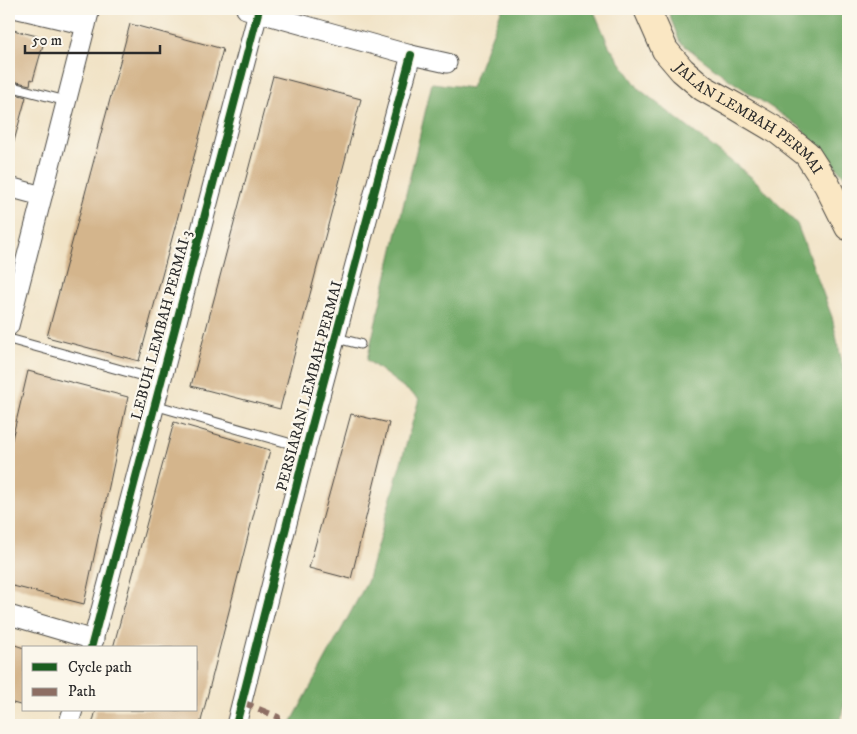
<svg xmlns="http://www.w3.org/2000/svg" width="857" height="734" font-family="'IM FELL DW Pica',serif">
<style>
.forest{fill:#72a967;stroke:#4e6a49}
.building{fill:#d4b58c}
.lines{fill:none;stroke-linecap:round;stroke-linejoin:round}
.lane-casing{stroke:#494742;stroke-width:11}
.street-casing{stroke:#494742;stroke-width:21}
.secondary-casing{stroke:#494742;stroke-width:28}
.lane{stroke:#fff;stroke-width:9}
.street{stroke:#fff;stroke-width:19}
.secondary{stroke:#fae7c3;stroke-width:26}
.quiet{stroke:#8d6e63;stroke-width:6;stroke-dasharray:12 6;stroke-linecap:butt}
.cycleway-casing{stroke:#fbf7ec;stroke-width:11}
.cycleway{stroke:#1b5e20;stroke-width:8}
.labels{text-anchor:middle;stroke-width:4.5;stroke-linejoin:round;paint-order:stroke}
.street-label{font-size:15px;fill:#2b2b2b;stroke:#fbf7ec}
</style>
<rect width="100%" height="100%" fill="#fbf7ec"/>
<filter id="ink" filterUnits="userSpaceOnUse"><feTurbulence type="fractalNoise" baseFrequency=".02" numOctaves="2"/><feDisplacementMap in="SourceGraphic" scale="10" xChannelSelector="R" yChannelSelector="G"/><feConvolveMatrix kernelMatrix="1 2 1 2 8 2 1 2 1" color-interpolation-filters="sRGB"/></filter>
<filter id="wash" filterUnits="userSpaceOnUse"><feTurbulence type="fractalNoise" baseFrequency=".0096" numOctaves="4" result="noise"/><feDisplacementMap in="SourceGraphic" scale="20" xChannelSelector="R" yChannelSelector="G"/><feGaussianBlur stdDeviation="1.12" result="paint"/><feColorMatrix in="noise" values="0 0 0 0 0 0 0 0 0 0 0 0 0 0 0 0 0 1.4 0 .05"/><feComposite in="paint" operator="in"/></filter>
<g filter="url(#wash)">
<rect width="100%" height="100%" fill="#f1e3c6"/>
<g class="forest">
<polygon points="502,9 593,9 609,46 639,89 755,180 797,224 832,317 848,391 848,689 839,725 290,725 367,582 419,399 367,360 432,83 471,88"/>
<polygon points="667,9 848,9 848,184 846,178 799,126 727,78 680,42"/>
</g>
<g id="blocks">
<g class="building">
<polygon points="130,24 223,49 139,361 47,337"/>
<polygon points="9,29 45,38 33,80 31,79 30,85 9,80"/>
<polygon points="273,76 361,99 280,409 191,386"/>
<polygon points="9,92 26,97 13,145 9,145"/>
<polygon points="28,371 128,397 84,604 9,585 9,452"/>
<polygon points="351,414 389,423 351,579 309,568"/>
<polygon points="174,422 270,450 200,725 92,725 96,710 196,710 196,648 113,648"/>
<polygon points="9,643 24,648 24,706 9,702"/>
</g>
</g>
</g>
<g filter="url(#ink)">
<use href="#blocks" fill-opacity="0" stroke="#494742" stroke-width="1"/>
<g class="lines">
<defs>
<g id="lane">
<polyline points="9,86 66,101"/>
<polyline points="336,338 360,344"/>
<polyline points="9,339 161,381"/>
<polyline points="154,405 306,448"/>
</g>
<g id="street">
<polyline points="18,9 86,25"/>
<polyline points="246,9 411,55 447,63"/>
<polyline points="9,187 42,196"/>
<polyline points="9,326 90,9"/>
<polyline points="9,615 94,640"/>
<polyline points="91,648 259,9"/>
<polyline points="68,725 73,710"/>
<polyline points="236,725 306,448 411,55"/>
</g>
<g id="secondary">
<path id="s1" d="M647 9 665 50 682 70 703 88 735 106 779 132 807 154 827 185 848 227"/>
</g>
</defs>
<use href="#lane" class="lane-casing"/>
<use href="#street" class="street-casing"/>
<use href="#secondary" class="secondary-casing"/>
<use href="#lane" class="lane"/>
<use href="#street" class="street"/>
<use href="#secondary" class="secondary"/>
<polyline class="quiet" points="242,702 278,717 278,725"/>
<defs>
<g id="cycleway">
<polyline points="91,648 259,9"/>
<polyline points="236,725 306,448 411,55"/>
</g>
</defs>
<use href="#cycleway" class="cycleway-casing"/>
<use href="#cycleway" class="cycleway"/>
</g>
</g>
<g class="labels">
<g class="street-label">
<text dy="5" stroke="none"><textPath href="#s1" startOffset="154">JALAN LEMBAH PERMAI</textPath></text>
<text transform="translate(161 325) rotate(-75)" y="5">LEBUH LEMBAH PERMAI 3</text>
<text transform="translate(309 386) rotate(-75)" y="5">PERSIARAN LEMBAH PERMAI</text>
</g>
</g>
<rect width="857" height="734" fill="none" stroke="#fbf7ec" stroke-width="30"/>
<rect x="22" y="646" width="175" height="65" fill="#fbf7ec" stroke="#a8a59f"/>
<rect x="32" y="663" width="25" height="8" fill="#1b5e20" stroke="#a8a59f"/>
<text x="68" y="672" font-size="15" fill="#2b2b2b">Cycle path</text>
<rect x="32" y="688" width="25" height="8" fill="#8d6e63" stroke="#a8a59f"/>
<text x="68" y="696" font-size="15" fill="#2b2b2b">Path</text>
<path d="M25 45v8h135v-8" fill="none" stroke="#2b2b2b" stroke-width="2.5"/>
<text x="32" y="45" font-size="15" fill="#2b2b2b" stroke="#fbf7ec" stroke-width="4" paint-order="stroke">50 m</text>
</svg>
